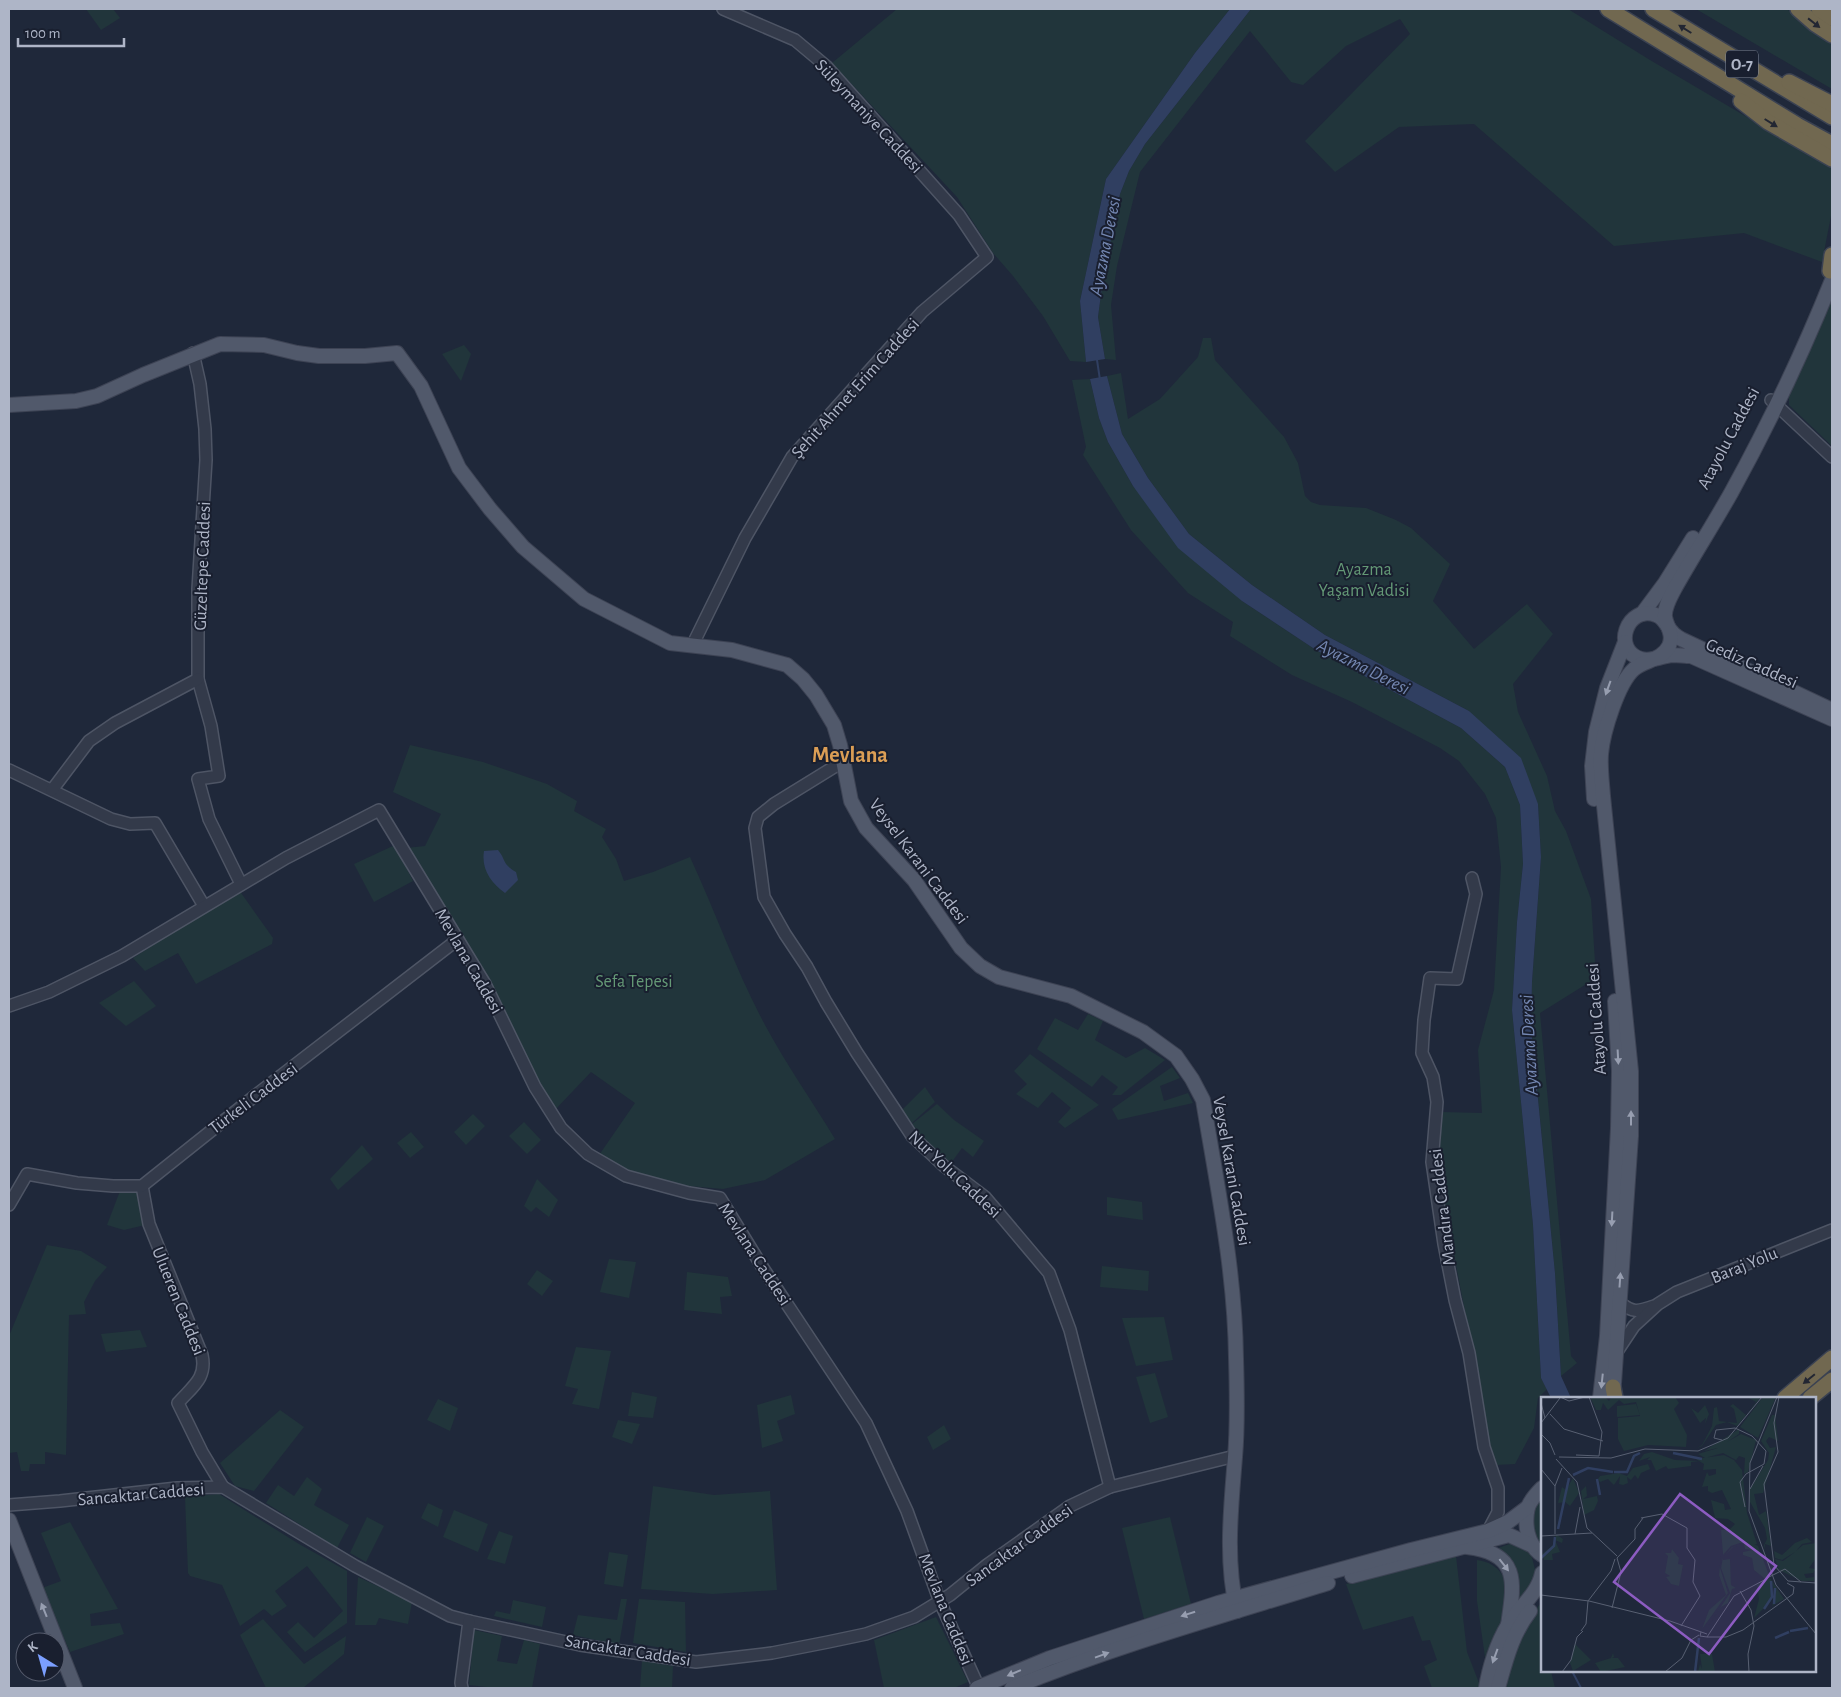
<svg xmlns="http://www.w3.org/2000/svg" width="1841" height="1697" font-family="'Alegreya Sans',sans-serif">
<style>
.green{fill:#21353b}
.water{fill:#303f61}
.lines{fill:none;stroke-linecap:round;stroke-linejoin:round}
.stream{stroke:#303f61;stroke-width:2}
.minor-casing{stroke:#4e5565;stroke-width:14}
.major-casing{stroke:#3d4354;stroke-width:16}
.highway-casing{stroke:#3b4252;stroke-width:18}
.minor{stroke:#333a4a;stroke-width:11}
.major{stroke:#51596b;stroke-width:14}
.highway{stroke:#716850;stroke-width:15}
.oneway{fill:#222632}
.oneway2{fill:#979eb0}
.labels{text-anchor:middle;stroke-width:4;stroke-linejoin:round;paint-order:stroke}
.shield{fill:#191f2f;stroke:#818899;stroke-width:1}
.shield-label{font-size:16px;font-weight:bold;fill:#aeb5c7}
.street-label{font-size:18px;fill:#aeb5c7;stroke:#191f2f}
.park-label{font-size:18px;fill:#649976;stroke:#191f2f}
.water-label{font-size:19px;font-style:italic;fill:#7487b2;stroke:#191f2f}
.district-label{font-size:22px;font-weight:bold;fill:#db9e55;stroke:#191f2f}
.inset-river{fill:none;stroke:#303f61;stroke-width:2.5}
.inset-road{fill:none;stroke:#586072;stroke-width:1}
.view{fill:#8d5cc2;fill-opacity:0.15;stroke:#8d5cc2;stroke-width:2.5}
.inset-edge{fill:none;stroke:#aeb5c7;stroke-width:2.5}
</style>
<rect width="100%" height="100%" fill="#1f283a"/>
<g class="green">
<polygon points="86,9 113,9 120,18 101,30"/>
<polygon points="897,9 1230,9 1195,53 1106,179 1080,301 1086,362 1070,361 1043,316 1013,276 993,253 957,197 832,63"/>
<polygon points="1251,9 1568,9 1650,60 1832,167 1832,211 1822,262 1744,233 1614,246 1474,124 1399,127 1335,172 1305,141 1410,34 1400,19 1346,46 1303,85 1291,82 1250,31 1140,172 1117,266 1111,305 1116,360 1105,359 1098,317 1103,279 1120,194 1129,171 1145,144"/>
<polygon points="1696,9 1787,9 1826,41 1832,45 1832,89"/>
<polygon points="1832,291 1832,446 1789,405 1789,394"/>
<polygon points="1203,338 1211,338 1215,360 1284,437 1298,463 1305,496 1311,502 1320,505 1366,508 1396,520 1411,528 1450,564 1433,601 1474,649 1527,604 1553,634 1513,684 1518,712 1547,776 1555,811 1566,831 1591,899 1596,978 1540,1013 1571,1356 1577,1363 1561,1376 1555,1273 1531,1026 1532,982 1541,857 1538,804 1469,711 1325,635 1252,585 1189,534 1148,478 1122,434 1107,376 1121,373 1128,419 1160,399 1198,357"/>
<polygon points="464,345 471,354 461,381 442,354"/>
<polygon points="1090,379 1099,418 1108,442 1133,486 1242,601 1316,650 1461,728 1505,767 1520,805 1523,864 1517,922 1512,1010 1533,1225 1541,1378 1547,1389 1538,1398 1534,1428 1515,1464 1496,1465 1486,1439 1469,1332 1436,1163 1441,1112 1482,1113 1478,1050 1494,990 1501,867 1496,818 1485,794 1459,761 1440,748 1352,702 1292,675 1230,636 1233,622 1188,593 1131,530 1083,455 1086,447 1072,380"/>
<path d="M410 745 483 762 547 784 577 801 574 811 606 829 602 837 616 859 624 881 653 872 690 857C716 913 736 971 765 1025 786 1064 812 1101 835 1139L765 1180 723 1189 677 1185 618 1167 597 1158 635 1103 591 1072 553 1112 406 848 425 846 441 814 393 792Z"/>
<polygon points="395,845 413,881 374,902 354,864"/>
<polygon points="239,890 273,938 272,944 196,984 178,953 145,971 133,958"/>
<polygon points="134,981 156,1006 126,1026 99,1003"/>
<polygon points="1088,1014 1103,1021 1095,1040 1126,1058 1145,1048 1165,1060 1121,1095 1112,1095 1118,1087 1102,1075 1092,1087 1037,1049 1055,1018 1078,1030"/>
<polygon points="1030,1054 1099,1105 1065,1128 1058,1122 1071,1108 1052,1092 1038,1108 1016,1094 1027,1084 1014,1071"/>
<polygon points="1172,1067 1180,1078 1160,1086 1164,1101 1188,1093 1193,1103 1118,1120 1112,1109"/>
<polygon points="925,1087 935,1102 912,1123 902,1110"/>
<polygon points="937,1104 954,1120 984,1141 973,1157 962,1148 951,1163 932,1149 912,1124"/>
<polygon points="473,1114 485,1126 466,1145 454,1132"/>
<polygon points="524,1122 541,1140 527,1154 509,1136"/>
<polygon points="411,1132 424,1147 410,1158 397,1143"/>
<polygon points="362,1145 373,1159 338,1190 330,1179"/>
<polygon points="537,1179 558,1200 549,1217 536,1207 531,1212 524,1206"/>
<polygon points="120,1191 139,1192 145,1225 124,1230 107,1225"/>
<polygon points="1107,1197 1142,1202 1143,1220 1107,1215"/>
<polygon points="47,1245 81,1251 107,1267 95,1281 84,1302 86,1314 69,1315 66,1455 45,1452 45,1464 30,1464 29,1471 21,1471 17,1452 9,1453 9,1336"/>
<polygon points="609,1259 636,1262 629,1298 600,1292"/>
<polygon points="1102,1266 1149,1271 1148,1291 1100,1287"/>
<polygon points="537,1270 553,1281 542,1296 527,1284"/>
<polygon points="687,1272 728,1277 732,1296 720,1297 722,1314 684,1310"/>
<polygon points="1164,1317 1173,1360 1136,1366 1122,1318"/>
<polygon points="140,1330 147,1347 106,1352 101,1334"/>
<polygon points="576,1347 611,1351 599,1409 572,1404 578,1389 565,1386"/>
<polygon points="1155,1373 1168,1417 1150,1423 1136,1377"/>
<polygon points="632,1392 657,1397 653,1418 628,1416"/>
<polygon points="791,1395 795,1414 777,1421 783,1441 762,1448 757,1405"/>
<polygon points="438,1399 458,1408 450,1431 427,1420"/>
<polygon points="280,1410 304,1427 254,1491 235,1486 220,1463"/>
<polygon points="618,1420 640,1424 632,1444 612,1437"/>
<polygon points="944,1425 951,1439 933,1450 927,1437"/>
<polygon points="307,1477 322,1489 314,1505 349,1525 337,1548 266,1503 278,1485 294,1496"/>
<polygon points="653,1486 714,1495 770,1491 777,1590 713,1594 641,1589"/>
<polygon points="219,1494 299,1544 347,1571 347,1623 305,1652 287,1632 298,1622 314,1638 343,1611 307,1566 275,1591 287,1606 272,1616 264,1609 240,1626 222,1585 190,1576 188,1573 185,1497"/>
<polygon points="1542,1496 1542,1549 1533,1538 1533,1510"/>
<polygon points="428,1503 443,1510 438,1527 421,1518"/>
<polygon points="454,1510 488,1524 478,1552 443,1537"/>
<polygon points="367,1517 384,1526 366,1562 350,1553"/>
<polygon points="1170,1517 1191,1604 1144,1619 1122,1528"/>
<polygon points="70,1522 118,1609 90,1614 91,1626 120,1623 124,1634 70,1652 42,1588 61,1581 41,1533"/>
<polygon points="499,1531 513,1536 505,1564 487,1559"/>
<polygon points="1512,1543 1524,1547 1531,1553 1536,1574 1532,1589 1517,1605 1514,1578 1485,1553"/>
<polygon points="609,1552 628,1555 623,1587 604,1584"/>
<polygon points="1456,1556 1467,1652 1481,1688 1432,1688 1424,1666 1437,1660 1430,1640 1422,1641 1413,1616 1363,1630 1346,1584"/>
<path d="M1477 1560C1482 1561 1488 1562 1492 1565 1525 1585 1496 1638 1486 1664L1477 1601Z"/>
<polygon points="358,1577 412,1602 408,1624 379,1618 376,1625 355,1625"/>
<polygon points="621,1599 627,1599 619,1645 573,1635 578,1615 617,1620"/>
<polygon points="639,1599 685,1602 686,1652 633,1643"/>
<polygon points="513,1600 546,1607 542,1627 494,1616 496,1611 510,1614"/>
<polygon points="1542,1602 1542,1671 1551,1671 1555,1688 1504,1688 1505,1678 1528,1618"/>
<polygon points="936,1617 968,1682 954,1688 884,1688 874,1640"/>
<polygon points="263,1619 304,1664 346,1636 344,1654 303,1688 266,1688 240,1635"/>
<polygon points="474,1630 502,1636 497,1661 517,1664 524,1640 540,1644 532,1688 495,1688 469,1685"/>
<polygon points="642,1661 673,1666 672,1688 640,1688"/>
</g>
<g class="water">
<polygon points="1230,9 1251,9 1145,144 1129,171 1120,194 1103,279 1098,317 1105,359 1086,362 1080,301 1106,179 1195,53"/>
<polygon points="1107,376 1122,434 1148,478 1189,534 1252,585 1325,635 1469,711 1521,758 1538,804 1541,857 1532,982 1531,1027 1555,1273 1561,1376 1571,1398 1551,1398 1541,1378 1533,1225 1512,1010 1517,922 1523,864 1520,805 1505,767 1461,728 1316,650 1242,601 1178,548 1133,486 1108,442 1099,418 1090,379"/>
<path d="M498 850C507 861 501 863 516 872L518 880 505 893C491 883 481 869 484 851Z"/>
</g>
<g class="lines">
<g class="stream">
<polyline points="1097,360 1100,380"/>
<polyline points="1572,1671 1581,1688"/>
</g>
<defs>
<g id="minor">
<polyline points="193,353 200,384 205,429 206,460 198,589 198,679 211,726 219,776 198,779 209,819 241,884"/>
<polyline points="1771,400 1832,457"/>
<polyline points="692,646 745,538 792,457 922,312 987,257 959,215 826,66 795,40 723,9"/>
<polyline points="842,762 774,804 758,817 755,828 764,897 785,934 807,967 826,1002 857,1053 895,1110 912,1136 944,1166 985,1197 1049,1273 1070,1330 1110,1487"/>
<polyline points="9,770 111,819 130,824 155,823 204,906"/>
<polyline points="52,790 89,741 115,723 198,679"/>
<polyline points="1472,878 1476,894 1457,979 1430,978 1424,1020 1422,1053 1433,1077 1437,1102 1432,1162 1444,1244 1455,1300 1469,1353 1484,1447 1498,1488 1498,1512 1488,1531"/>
<polyline points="9,1006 49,992 122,956 286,858 379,810 485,984 535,1087 561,1128 588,1154 626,1176 689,1193 720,1198 763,1268 866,1423 907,1511 940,1602 979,1688"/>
<path d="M142 1186 149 1224 202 1355C207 1378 193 1386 178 1403L202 1452 223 1487"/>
<polyline points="9,1205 27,1174 77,1183 113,1186 142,1186 256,1095 457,940"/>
<path d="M1619 1302C1633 1313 1637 1312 1654 1306"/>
<polyline points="1616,1353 1634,1326 1658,1304 1677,1292 1832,1230"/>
<polyline points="9,1505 60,1501 177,1488 223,1487 355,1566 450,1616 469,1621 580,1645 696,1662 772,1653 828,1642 866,1634 914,1617 950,1595 987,1565 1070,1506 1110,1487 1235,1456"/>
<polyline points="462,1688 461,1683 469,1621"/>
</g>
<g id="major">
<path d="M9 405 76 401 97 396 143 375 220 344 264 345 297 353 319 356H365L397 353 421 386 459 468 490 509 523 547 584 599 670 643 732 650 787 665 803 679 816 695 834 725 840 745 851 801 866 828 914 880 961 948 980 966 999 977 1071 996 1143 1032 1176 1056 1192 1079 1203 1100C1217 1185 1235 1271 1236 1358 1237 1391 1238 1424 1235 1457 1231 1508 1225 1560 1237 1611"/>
<polyline points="1642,614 1665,583 1693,538"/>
<path d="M1832 710 1681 639C1678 637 1674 635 1672 632 1666 626 1665 618 1656 615 1627 604 1611 650 1641 659 1651 662 1662 656 1672 655 1678 655 1685 656 1691 656L1832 719"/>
<polyline points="1594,799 1592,766 1596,732 1607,688 1625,642"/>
<polyline points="1600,1398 1607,1336 1618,1128 1619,1071 1615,1001"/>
<path d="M1613 1398 1631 1136V1071L1603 796C1602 782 1600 768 1601 754 1603 732 1618 683 1634 669 1645 660 1662 660 1669 646 1674 635 1667 627 1665 617 1664 607 1671 596 1675 588 1693 556 1713 525 1731 493 1769 424 1803 352 1832 280"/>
<path d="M1542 1488C1537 1493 1531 1499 1528 1507 1524 1524 1527 1545 1542 1555"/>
<polyline points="9,1520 75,1688"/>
<path d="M1467 1547C1521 1553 1514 1584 1508 1625"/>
<polyline points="1352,1576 1509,1535 1533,1546"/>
<polyline points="977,1688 1050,1658 1218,1603 1411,1550 1488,1531 1508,1522 1528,1507"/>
<path d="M1012 1688C1115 1646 1222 1616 1328 1583"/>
<path d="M1486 1688C1489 1668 1497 1643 1508 1625 1519 1607 1538 1594 1542 1573"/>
<path d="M1498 1688C1506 1660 1512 1634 1530 1611"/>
</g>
<g id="highway">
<polyline points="1608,9 1797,125 1832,144"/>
<polyline points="1653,9 1832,117"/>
<polyline points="1798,9 1815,24 1832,35"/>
<polyline points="1819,9 1832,18"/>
<polyline points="1789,82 1832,104"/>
<polyline points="1741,101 1768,122 1832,159"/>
<polyline points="1830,271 1832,255"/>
<polyline points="1613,1387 1615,1398"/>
<polyline points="1785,1398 1832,1358"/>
<polyline points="1810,1398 1832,1380"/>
</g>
</defs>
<use href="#minor" class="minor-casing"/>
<use href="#major" class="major-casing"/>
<use href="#highway" class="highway-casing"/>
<use href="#minor" class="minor"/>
<use href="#major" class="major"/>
<use href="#highway" class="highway"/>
</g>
<defs><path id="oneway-solid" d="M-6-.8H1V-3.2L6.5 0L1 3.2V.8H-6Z" transform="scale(1.25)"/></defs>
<g class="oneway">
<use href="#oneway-solid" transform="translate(1814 23) rotate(38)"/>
<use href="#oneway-solid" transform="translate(1685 29) rotate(-148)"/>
<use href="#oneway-solid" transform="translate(1771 123) rotate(32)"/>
<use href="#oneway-solid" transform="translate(1809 1379) rotate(141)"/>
</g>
<g class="oneway2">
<use href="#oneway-solid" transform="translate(1608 688) rotate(110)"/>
<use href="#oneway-solid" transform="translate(1618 1057) rotate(87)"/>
<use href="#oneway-solid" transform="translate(1631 1118) rotate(-90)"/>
<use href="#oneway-solid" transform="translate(1612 1219) rotate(93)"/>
<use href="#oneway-solid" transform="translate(1620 1280) rotate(-86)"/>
<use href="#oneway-solid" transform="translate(1602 1381) rotate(96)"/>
<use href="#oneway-solid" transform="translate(1504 1565) rotate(52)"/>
<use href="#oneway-solid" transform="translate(44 1610) rotate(-112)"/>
<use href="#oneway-solid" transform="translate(1188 1614) rotate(162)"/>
<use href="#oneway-solid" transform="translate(1102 1655) rotate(-20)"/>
<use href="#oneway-solid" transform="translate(1495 1656) rotate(110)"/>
<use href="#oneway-solid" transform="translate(1014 1673) rotate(157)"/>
</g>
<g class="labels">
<rect class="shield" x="1726" y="50.5" width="32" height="27" rx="4"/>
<g class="shield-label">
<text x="1742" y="70">O-7</text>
</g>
<g class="street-label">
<text transform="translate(869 116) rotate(47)" y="6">Süleymaniye Caddesi</text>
<text transform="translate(855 388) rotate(-48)" y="6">Şehit Ahmet Erim Caddesi</text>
<text transform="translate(1728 438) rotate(-62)" y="6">Atayolu Caddesi</text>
<text transform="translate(202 566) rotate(-88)" y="6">Güzeltepe Caddesi</text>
<text transform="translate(1752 663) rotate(24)" y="6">Gediz Caddesi</text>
<text transform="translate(919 861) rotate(53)" y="6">Veysel Karani Caddesi</text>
<text transform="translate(469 961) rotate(60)" y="6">Mevlana Caddesi</text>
<text transform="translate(1596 1019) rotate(-94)" y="6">Atayolu Caddesi</text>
<text transform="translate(253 1098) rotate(-37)" y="6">Türkeli Caddesi</text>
<text transform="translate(1232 1171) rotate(80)" y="6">Veysel Karani Caddesi</text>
<text transform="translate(955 1174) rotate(43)" y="6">Nur Yolu Caddesi</text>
<text transform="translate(1442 1207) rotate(-97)" y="6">Mandıra Caddesi</text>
<text transform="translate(755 1254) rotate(57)" y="6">Mevlana Caddesi</text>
<text transform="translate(1744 1265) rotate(-22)" y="6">Baraj Yolu</text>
<text transform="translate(179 1301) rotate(68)" y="6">Ulueren Caddesi</text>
<text transform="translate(141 1494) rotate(-5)" y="6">Sancaktar Caddesi</text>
<text transform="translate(1019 1545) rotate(-36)" y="6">Sancaktar Caddesi</text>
<text transform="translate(946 1609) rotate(68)" y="6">Mevlana Caddesi</text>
<text transform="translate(628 1650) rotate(9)" y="6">Sancaktar Caddesi</text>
</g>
<g class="park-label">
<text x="1364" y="575">Ayazma<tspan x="1364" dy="21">Yaşam Vadisi</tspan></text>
<text x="634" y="987">Sefa Tepesi</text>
</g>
<g class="water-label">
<text transform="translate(1104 246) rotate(-79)" y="7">Ayazma Deresi</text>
<text transform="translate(1364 666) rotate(27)" y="7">Ayazma Deresi</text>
<text transform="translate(1528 1045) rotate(-93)" y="7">Ayazma Deresi</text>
</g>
<g class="district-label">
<text x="850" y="762">Mevlana</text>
</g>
</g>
<g transform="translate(1541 1397)">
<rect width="275" height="275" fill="#1f283a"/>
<path d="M206 0H220L196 29 186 25 175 28 161 49 156 51 161 48 171 29 173 11 176 10 178 24 196 26 193 12 189 9 192 7 205 18 215 5ZM222 0H235L217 41 199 30ZM164 8 168 17 164 27 165 21 159 26 150 11 157 16ZM231 18H234L237 44 228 40 225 44 229 51 235 50 222 96 213 97 218 118 225 114 230 149 224 147V153L223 148 226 142 224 131 209 105V92L227 63 228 56 220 44ZM198 32V37L186 45 200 37 215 43 207 75 203 77 204 61 198 59 195 63 182 56 164 61 157 57 177 51 163 54ZM183 58 193 63 201 73 206 116 216 147 199 146 190 149 182 158 180 133 189 132 194 127 187 122 174 121 170 103 183 107 184 113 190 112 181 93 171 96 167 94V89L161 90 166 75 168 79 175 77V72L162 73 163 67 155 62ZM32 81 38 96 29 109 24 105 17 106 21 90 25 93ZM14 138 13 148 11 151 14 148V143L15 138H16L22 142 21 146 14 143 19 155 11 157 12 163H3L1 157 12 148ZM266 141 271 145 261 147 255 154 262 148 275 146V161L268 171 275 172 272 176 263 177 265 181 273 180V184H261L238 173 234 162 242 164 254 155 241 163 234 161 233 154 241 158 254 146ZM210 145 217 149 228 178 224 182 213 173 211 161 202 158V155L211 153 204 152 203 147 192 150 183 159 191 150ZM131 152 138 161 137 167 142 168 138 189 130 187 125 180 129 179 124 176 127 159 124 156H130ZM180 159 179 171 187 196 161 232 168 213 185 198 178 178ZM182 160V163L189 162 190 188 195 191 191 192 187 206 180 210 167 229 189 196 180 171ZM229 181 243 202 231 209 235 198 231 186 230 204 213 221 218 202 216 188ZM34 247 50 263 32 274 29 266ZM72 256 73 260 71 261H77L84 270 60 275 54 266 70 261ZM159 257H171L174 275H157L159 267 161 272Z" fill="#21353b"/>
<path d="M49 0H64L68 4 70 0H134L138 6 133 12 146 38 145 50 107 48 83 54 77 42V21L99 19 95 5 83 7 78 3 67 13 62 6 60 13H55ZM111 55 134 63 159 64 150 65V69L127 72 125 69 115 74 110 63H106L109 60 98 64 103 57ZM107 67 109 72 100 76 97 82 94 78 90 83 86 80 87 86 82 88 78 87 79 79 73 88 67 82 59 85 57 82 59 79 78 76 86 79 92 71Z" fill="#21353b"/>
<path d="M95 7 99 18 76 20V9ZM45 89 46 99 42 102 56 99 57 104 53 113 43 118 40 94Z" fill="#21353b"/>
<path class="inset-river" d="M132 56 161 62M73 75H86L93 59 99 56M32 78 47 71 72 75M56 82 59 98M17 132 28 81M0 161 13 149 14 140M233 207 234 191M223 212 231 200 230 184M249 234 267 231M234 241 248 235M154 275 158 241"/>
<path class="inset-road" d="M19 0 28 4 44 0M48 0 61 35 58 59M236 0 209 66 208 114 235 188 275 237M238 0 233 26 237 55 223 87 233 168 247 184 275 186M0 6 4 21M9 17 23 32 62 44M0 26 19 1M0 37 9 46 14 58M181 43 173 41 175 33 194 31 211 39 225 54 223 67 205 77 199 85 204 110M35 58 58 59M18 60 70 61 104 52 157 54 187 41 221 0M15 62 36 85 46 131 76 159M0 72 14 89V137M14 89 21 71M209 92 222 69M100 121 121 117 146 131V151L154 163 152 185 159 199 140 229M34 137 39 110M0 139 51 136M224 182 244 172 260 185M199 194 210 213 213 229 207 257 208 275M0 198 48 204 129 224 166 237M47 204 70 174 74 162M71 211 80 175 76 161 94 142V132L102 121M40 234 45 227 47 204M160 235 159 239 166 240 193 199 227 181M166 240H185L202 233 252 197 253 190 246 186M21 275 30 263 36 240 42 234M124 275 141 261 150 243 158 238"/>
<path class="view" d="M139 97 235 169 168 257 73 185Z"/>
<rect width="275" height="275" class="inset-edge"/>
</g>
<rect width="1841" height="1697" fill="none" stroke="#aeb5c7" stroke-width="20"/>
<g transform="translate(40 1657) rotate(323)"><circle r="24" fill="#191f2f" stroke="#555b6c"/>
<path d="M0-4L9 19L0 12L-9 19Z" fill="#7b9fff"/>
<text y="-8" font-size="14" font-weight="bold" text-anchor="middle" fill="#aeb5c7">K</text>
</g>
<path d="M18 38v8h106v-8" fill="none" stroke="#aeb5c7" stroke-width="2.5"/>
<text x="25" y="38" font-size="15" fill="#aeb5c7" stroke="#191f2f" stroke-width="4" paint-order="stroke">100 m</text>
</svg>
